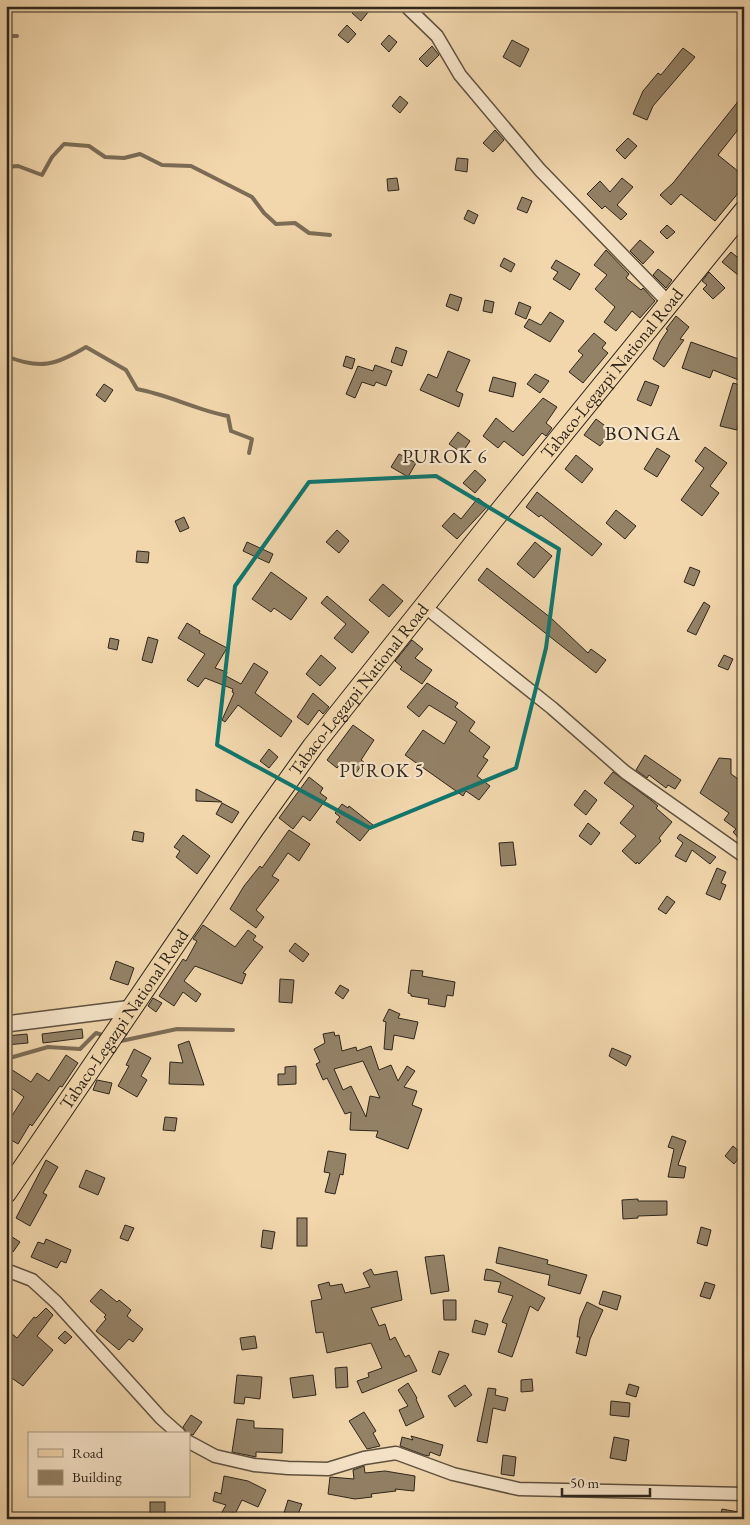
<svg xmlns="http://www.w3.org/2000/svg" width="750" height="1525" font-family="'EB Garamond',serif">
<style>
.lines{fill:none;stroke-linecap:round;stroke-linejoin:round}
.stream{stroke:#7c6c56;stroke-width:4}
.building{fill:#948267;stroke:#2f261c;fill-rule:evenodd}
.minor-casing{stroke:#605240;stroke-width:15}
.tertiary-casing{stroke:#605240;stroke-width:18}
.primary-casing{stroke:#2f261c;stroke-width:22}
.minor{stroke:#f7e5ca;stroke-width:12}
.tertiary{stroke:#f7e5ca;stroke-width:15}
.primary{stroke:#f2d7ad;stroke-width:20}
.marked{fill:none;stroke:#0f766e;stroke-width:4;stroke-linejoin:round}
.labels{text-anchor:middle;stroke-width:4.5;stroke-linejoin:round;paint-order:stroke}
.street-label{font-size:18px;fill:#2f261c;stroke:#f7e5ca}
.neighbourhood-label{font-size:19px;letter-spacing:1px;fill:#2f261c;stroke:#f7e5ca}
.quarter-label{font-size:20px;letter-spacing:1px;fill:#2f261c;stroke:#f7e5ca}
</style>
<rect width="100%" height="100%" fill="#f2d7ad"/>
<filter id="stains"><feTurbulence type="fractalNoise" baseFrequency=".004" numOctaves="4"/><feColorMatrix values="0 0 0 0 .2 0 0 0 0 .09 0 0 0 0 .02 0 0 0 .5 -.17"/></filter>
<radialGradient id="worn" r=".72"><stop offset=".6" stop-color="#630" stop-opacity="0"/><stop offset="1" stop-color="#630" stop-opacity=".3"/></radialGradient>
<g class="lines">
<g class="stream">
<polyline points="6,36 17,36"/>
<polyline points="6,167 18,166 42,175 52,157 64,144 89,146 105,157 124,158 140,154 162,165 191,166 252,197 264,213 276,224 295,223 309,233 330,235"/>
<path d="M6 356C40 370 56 365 86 347L126 370 137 389C169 395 197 410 228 416L231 431 252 439 249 453"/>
<polyline points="116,1040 121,1041 177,1029 233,1030"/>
<polyline points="6,1059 48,1047 80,1049 96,1033 105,1036"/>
</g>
</g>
<g class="building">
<polygon points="358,6 373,6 361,21 352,13"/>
<polygon points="347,25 356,34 348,43 338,35"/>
<polygon points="389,35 397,42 389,52 381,44"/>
<polygon points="512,40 529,49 520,67 503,57"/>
<polygon points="432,46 439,55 427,67 419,59"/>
<polygon points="683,48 695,57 653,106 647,120 633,114 643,91 658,73 661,75"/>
<polygon points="744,94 744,122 718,155 744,176 744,186 715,221 681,194 671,205 660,195 673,183"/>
<polygon points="400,96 408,103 400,113 392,106"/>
<polygon points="495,130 504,140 493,152 483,143"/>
<polygon points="628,138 637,146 625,159 616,150"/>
<polygon points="457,158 468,159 467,172 455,170"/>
<polygon points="397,178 399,190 388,191 387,179"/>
<polygon points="622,178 633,187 617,205 627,214 621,220 605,206 602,209 587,194 600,181 610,192"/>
<polygon points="522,197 532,201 527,213 517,209"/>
<polygon points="468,210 478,215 474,224 464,219"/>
<polygon points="667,225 675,232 667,239 660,232"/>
<polygon points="640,240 654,252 643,264 630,251"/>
<polygon points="744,249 744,267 738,275 722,262 731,252 737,257"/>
<polygon points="606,250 629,274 626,278 641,290 643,288 655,301 640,318 632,311 616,331 604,322 615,307 595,289 607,275 594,265"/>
<polygon points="504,258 515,264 511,272 500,266"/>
<polygon points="556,260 580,274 570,290 553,279 558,272 551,268"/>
<polygon points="658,269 672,280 666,288 653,275"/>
<polygon points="709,272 725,288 713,299 703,289 707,285 702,281"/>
<polygon points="450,294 462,298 458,311 446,306"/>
<polygon points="485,300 494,302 492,313 483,311"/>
<polygon points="519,302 531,307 526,319 515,314"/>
<polygon points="550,312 564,321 550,342 524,327 529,319 541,325"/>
<polygon points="676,316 689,327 680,339 684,340 664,367 653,359 660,342 668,330 666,329"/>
<polygon points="594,333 606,343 602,348 608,353 583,383 569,372 583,355 578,351"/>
<polygon points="691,342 744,361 744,382 713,370 710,378 682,368"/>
<polygon points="396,347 407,351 402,366 391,362"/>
<polygon points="448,351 470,360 456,391 463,394 459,407 420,390 428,374 437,378"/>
<polygon points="346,356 355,359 352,369 343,366"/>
<polygon points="375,365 392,371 386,386 376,382 374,386 362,382 355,398 346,394 358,366 373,371"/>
<polygon points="535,374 549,381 540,393 527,384"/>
<polygon points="493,377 516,383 513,397 489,391"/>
<polygon points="645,381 659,386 651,406 637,400"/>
<polygon points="733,383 744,386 744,401 737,430 720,426"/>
<polygon points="104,384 113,390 105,402 96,395"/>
<polygon points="543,398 557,407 546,423 552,428 546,436 542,433 523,456 504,441 498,448 483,436 496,418 513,432"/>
<polygon points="596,419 612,431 600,446 584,435"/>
<polygon points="458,432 470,441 462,453 449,444"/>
<polygon points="705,447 727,463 710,486 719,493 702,516 681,500 704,468 695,461"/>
<polygon points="657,448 670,456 657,477 644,469"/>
<polygon points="399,454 416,463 408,477 391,467"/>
<polygon points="576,455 593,469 582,483 565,469"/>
<polygon points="475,470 486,480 475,493 463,483"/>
<polygon points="537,492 602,544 592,556 541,515 539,517 526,507"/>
<polygon points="478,498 488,506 457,539 442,526 454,513 461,519"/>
<polygon points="616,510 636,526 625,539 606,523"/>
<polygon points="184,517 189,528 180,532 175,521"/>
<polygon points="337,530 349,541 339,553 326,542"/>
<polygon points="247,542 273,554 269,563 243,551"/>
<polygon points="535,542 552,556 534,578 517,564"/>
<polygon points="137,551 149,552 148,563 136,562"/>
<polygon points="690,567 700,571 694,586 684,582"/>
<polygon points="487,568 551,618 588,653 591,649 606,660 596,673 478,580"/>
<polygon points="271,572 307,598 291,620 274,608 271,612 252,599"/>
<polygon points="383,584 403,601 389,617 369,600"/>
<polygon points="327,596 369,632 352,653 334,638 346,624 321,603"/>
<polygon points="704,602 710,606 696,635 687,631"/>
<polygon points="187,623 200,631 199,633 227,648 215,668 227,672 226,676 241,684 254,663 268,672 255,693 292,721 281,737 238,705 225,722 222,720 234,693 232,692 233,689 205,678 198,687 187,680 205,654 178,638"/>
<polygon points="148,637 158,640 152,663 142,660"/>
<polygon points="110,638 119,640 117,650 108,648"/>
<polygon points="412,640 423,649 415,658 432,670 422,684 400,669 402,667 395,661"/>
<polygon points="321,655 336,668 320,686 306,674"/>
<polygon points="724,655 733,659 728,670 718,666"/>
<polygon points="427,683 458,703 455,707 475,722 469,731 490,747 483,757 488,760 477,776 490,786 479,800 466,791 463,796 405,755 423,730 444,744 457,722 429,705 419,717 407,707"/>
<polygon points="313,693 329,707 323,714 319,710 308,725 297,717"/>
<polygon points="353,725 374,740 361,760 364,762 356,773 344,764 341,763 337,768 327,760"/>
<polygon points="269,749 278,757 269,768 260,761"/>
<polygon points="645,755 681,780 675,789 668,785 666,788 649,775 647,778 636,770"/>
<polygon points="719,758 731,759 731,774 744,783 744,844 733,832 736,829 724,820 729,813 700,793"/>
<polygon points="613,772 651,800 658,806 656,808 672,822 659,838 661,841 639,864 637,862 636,864 622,851 636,836 620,823 634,806 604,783"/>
<polygon points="309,777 323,788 320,793 327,798 310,821 303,816 293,829 279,818"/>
<polygon points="196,789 222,802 196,801"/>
<polygon points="585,790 597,800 586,815 574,805"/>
<polygon points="222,803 239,812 232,823 216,814"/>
<polygon points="342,804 348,808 349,806 373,825 360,841 336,822 340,817 335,813"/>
<polygon points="588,823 600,833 591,845 579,836"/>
<polygon points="289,830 310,844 299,861 288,853 272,876 279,880 256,910 264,917 256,928 230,909 244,886 260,866 262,868"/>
<polygon points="134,831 144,833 143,842 132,840"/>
<polygon points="680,834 716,857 710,864 692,850 686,862 675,856 683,843 677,838"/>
<polygon points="183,835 210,856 197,874 176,857 180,851 174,847"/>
<polygon points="513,842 516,865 501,866 499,843"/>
<polygon points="717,868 726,872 721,883 726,885 720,900 706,894"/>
<polygon points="667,896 675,902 666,914 658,909"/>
<polygon points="203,925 235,947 248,930 256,936 253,940 263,947 243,973 246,974 242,984 195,966 184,981 201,994 196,1002 183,992 174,1006 159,996 183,959 186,961 197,941 193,939"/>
<polygon points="295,943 309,954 303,962 289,951"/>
<polygon points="116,961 134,968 128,985 110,979"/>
<polygon points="411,970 423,971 422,976 455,982 453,996 447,995 445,1007 428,1004 429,999 411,996 411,994 408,993"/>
<polygon points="280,979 294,980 292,1003 279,1002"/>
<polygon points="340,985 349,990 343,999 335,993"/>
<polygon points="153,998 162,1003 156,1012 148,1006"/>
<polygon points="389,1009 400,1014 398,1018 418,1022 414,1039 394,1035 392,1050 384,1049 386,1022 383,1021"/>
<polygon points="82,1029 83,1038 43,1043 42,1034"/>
<path d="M334 1032 335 1036 339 1035 342 1051 356 1047 357 1051 371 1046 379 1070 391 1065 398 1081 407 1066 415 1071 404 1087 417 1091 412 1105 422 1109 408 1149 376 1137 378 1131 350 1130 351 1112 345 1114 327 1078 323 1080 316 1064 320 1062 314 1049 325 1043 323 1034ZM363 1061 380 1098 370 1096 366 1117 351 1086 343 1090 334 1069Z"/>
<polygon points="27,1034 28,1043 6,1045 6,1036"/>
<polygon points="189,1041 204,1085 169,1084 170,1062 183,1063 178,1045"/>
<polygon points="612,1048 631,1056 626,1066 609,1056"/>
<polygon points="134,1049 151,1058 141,1076 147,1080 137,1097 118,1086 129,1066 126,1065"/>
<polygon points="66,1055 78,1063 62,1087 60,1086 32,1126 30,1124 18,1144 6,1137 6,1125 24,1097 6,1084 6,1066 31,1082 37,1073 49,1081"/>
<polygon points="296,1066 296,1084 278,1085 278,1074 285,1074 285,1067"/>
<polygon points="97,1080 112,1083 109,1094 93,1090"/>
<polygon points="165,1117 177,1118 175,1131 163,1130"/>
<polygon points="672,1136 686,1141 678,1165 686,1167 684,1178 668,1177 674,1149 668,1147"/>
<polygon points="733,1146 742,1154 734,1164 725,1156"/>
<polygon points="328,1151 346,1154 343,1175 340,1174 335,1194 325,1192 330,1173 324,1172"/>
<polygon points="46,1160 58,1167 43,1193 47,1195 30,1226 16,1218"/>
<polygon points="86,1170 105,1178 98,1195 79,1187"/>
<polygon points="638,1199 638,1201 667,1201 667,1215 638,1216 638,1218 623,1219 622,1200"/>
<rect x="297" y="1218" width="10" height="28"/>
<polygon points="125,1225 134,1228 128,1241 120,1238"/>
<polygon points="701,1227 711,1230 707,1246 697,1243"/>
<polygon points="263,1230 275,1232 272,1249 261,1247"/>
<polygon points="6,1233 20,1242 13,1252 6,1248"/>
<polygon points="46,1239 71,1250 66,1263 61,1261 57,1268 31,1257 38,1242 44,1244"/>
<polygon points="499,1247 548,1260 547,1264 587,1275 580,1294 548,1285 550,1275 496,1263"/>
<polygon points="444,1255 449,1291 431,1294 425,1257"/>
<polygon points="371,1269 374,1275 397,1271 402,1300 371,1308 379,1326 385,1324 390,1340 395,1337 405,1357 409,1355 417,1371 362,1393 357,1381 369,1377 368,1373 382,1368 371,1343 327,1353 323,1332 316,1333 311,1301 322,1299 318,1285 329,1282 330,1286 342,1284 345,1293 370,1287 363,1273"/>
<polygon points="486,1269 492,1270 545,1298 538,1311 530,1306 512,1357 498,1352 507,1324 502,1322 513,1296 498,1292 501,1282 484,1280"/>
<polygon points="705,1282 715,1285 710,1299 700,1296"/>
<polygon points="101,1289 117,1302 119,1300 131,1310 127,1316 143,1329 133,1342 129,1339 119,1350 96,1331 106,1319 104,1317 106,1315 90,1301"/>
<polygon points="603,1291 621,1296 617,1310 599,1304"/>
<polygon points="443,1300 456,1300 456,1320 444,1320"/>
<polygon points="587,1302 603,1310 590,1339 586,1356 576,1353 580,1337 577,1337 580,1318"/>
<polygon points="46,1308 53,1315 37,1336 53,1350 23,1386 6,1374 6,1340 11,1333 17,1338 34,1317 36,1318"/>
<polygon points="475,1320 488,1324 485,1335 472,1332"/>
<polygon points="65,1331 72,1337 65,1344 58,1338"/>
<polygon points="255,1336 257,1348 242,1350 240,1338"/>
<polygon points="439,1351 449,1354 440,1375 432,1372"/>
<polygon points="347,1367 348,1387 336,1388 335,1368"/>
<polygon points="237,1375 262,1377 260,1399 245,1397 244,1404 234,1403"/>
<polygon points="313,1375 316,1395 293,1398 290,1378"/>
<polygon points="532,1379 533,1391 521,1392 521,1380"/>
<polygon points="408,1383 417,1398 416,1399 424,1417 406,1426 399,1410 408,1406 398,1390"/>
<polygon points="629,1384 639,1387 636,1397 626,1394"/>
<polygon points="465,1385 472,1395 455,1407 448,1396"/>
<polygon points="488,1388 496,1389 495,1395 508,1398 505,1411 493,1408 487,1443 477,1441"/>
<polygon points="611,1401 630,1403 629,1417 610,1415"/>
<polygon points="364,1412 376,1431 373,1433 380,1446 367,1449 349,1421"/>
<polygon points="191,1415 202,1422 193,1435 187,1434 183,1427"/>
<polygon points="237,1419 254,1421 254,1428 283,1429 282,1453 256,1452 256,1457 232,1452"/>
<polygon points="411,1436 443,1445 440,1456 430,1452 429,1456 424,1455 400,1446 402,1437 413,1440"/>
<polygon points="614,1437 629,1440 626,1461 610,1458"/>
<polygon points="503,1455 516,1457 514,1476 501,1474"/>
<polygon points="364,1466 365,1473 385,1471 415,1476 414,1491 395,1489 396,1491 371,1494 372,1497 355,1499 328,1494 330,1477 354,1479 353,1470"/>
<polygon points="224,1476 248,1481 266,1490 258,1507 242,1500 235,1514 232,1512 228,1519 218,1519 226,1505 213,1501 215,1492 221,1494"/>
<polygon points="288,1500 302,1504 297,1517 284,1513"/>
<rect x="150" y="1502" width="15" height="15"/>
<polygon points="722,1509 744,1513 744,1519 720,1519"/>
</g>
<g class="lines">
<defs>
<g id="minor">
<polyline points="406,6 437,36 460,75 540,170 669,303"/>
<polyline points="424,606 552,708 625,772 744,856"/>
<polyline points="6,1270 32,1280 56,1302 161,1418 179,1434"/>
<polyline points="189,1442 215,1456 254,1465 288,1468 328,1469 364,1458 396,1453 453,1474 519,1489 744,1494"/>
</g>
<polyline id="tertiary" points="6,1024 133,1008"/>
<g id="primary">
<path id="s1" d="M6 1193 255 827 313 746 492 521 744 211"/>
</g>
</defs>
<use href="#minor" class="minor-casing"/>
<use href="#tertiary" class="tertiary-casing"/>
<use href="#primary" class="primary-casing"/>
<use href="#minor" class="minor"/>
<use href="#tertiary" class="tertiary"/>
<use href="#primary" class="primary"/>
</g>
<path class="marked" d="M436 476 559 549 546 648 516 768 370 828 217 745 235 586 309 482Z"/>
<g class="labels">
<g class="street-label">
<text dy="6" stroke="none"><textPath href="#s1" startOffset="1020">Tabaco-Legazpi National Road</textPath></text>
<text dy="6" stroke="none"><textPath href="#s1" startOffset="615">Tabaco-Legazpi National Road</textPath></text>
<text dy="6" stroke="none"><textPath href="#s1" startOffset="210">Tabaco-Legazpi National Road</textPath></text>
</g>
<g class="neighbourhood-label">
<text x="445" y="463">PUROK 6</text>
<text x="382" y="777">PUROK 5</text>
</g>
<g class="quarter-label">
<text x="643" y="440">BONGA</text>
</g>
</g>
<rect width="750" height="1525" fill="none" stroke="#f2d7ad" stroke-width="25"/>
<rect x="8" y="8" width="735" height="1510" fill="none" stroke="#2f261c" stroke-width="2.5"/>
<rect x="12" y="12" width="725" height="1500" fill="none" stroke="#2f261c"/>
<rect x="28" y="1432" width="162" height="65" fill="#f7e5ca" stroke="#a79984"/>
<rect x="38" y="1449" width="25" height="8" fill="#f2d7ad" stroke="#a79984"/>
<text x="72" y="1458" font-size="15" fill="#2f261c">Road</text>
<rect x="38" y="1470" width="25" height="15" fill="#948267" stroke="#a79984"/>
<text x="72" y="1482" font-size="15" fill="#2f261c">Building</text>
<path d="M562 1488v8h88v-8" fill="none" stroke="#2f261c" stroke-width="2.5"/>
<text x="570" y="1488" font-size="15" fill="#2f261c" stroke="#f7e5ca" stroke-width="4" paint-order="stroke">50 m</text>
<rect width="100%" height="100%" filter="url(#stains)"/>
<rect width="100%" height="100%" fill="url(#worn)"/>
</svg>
